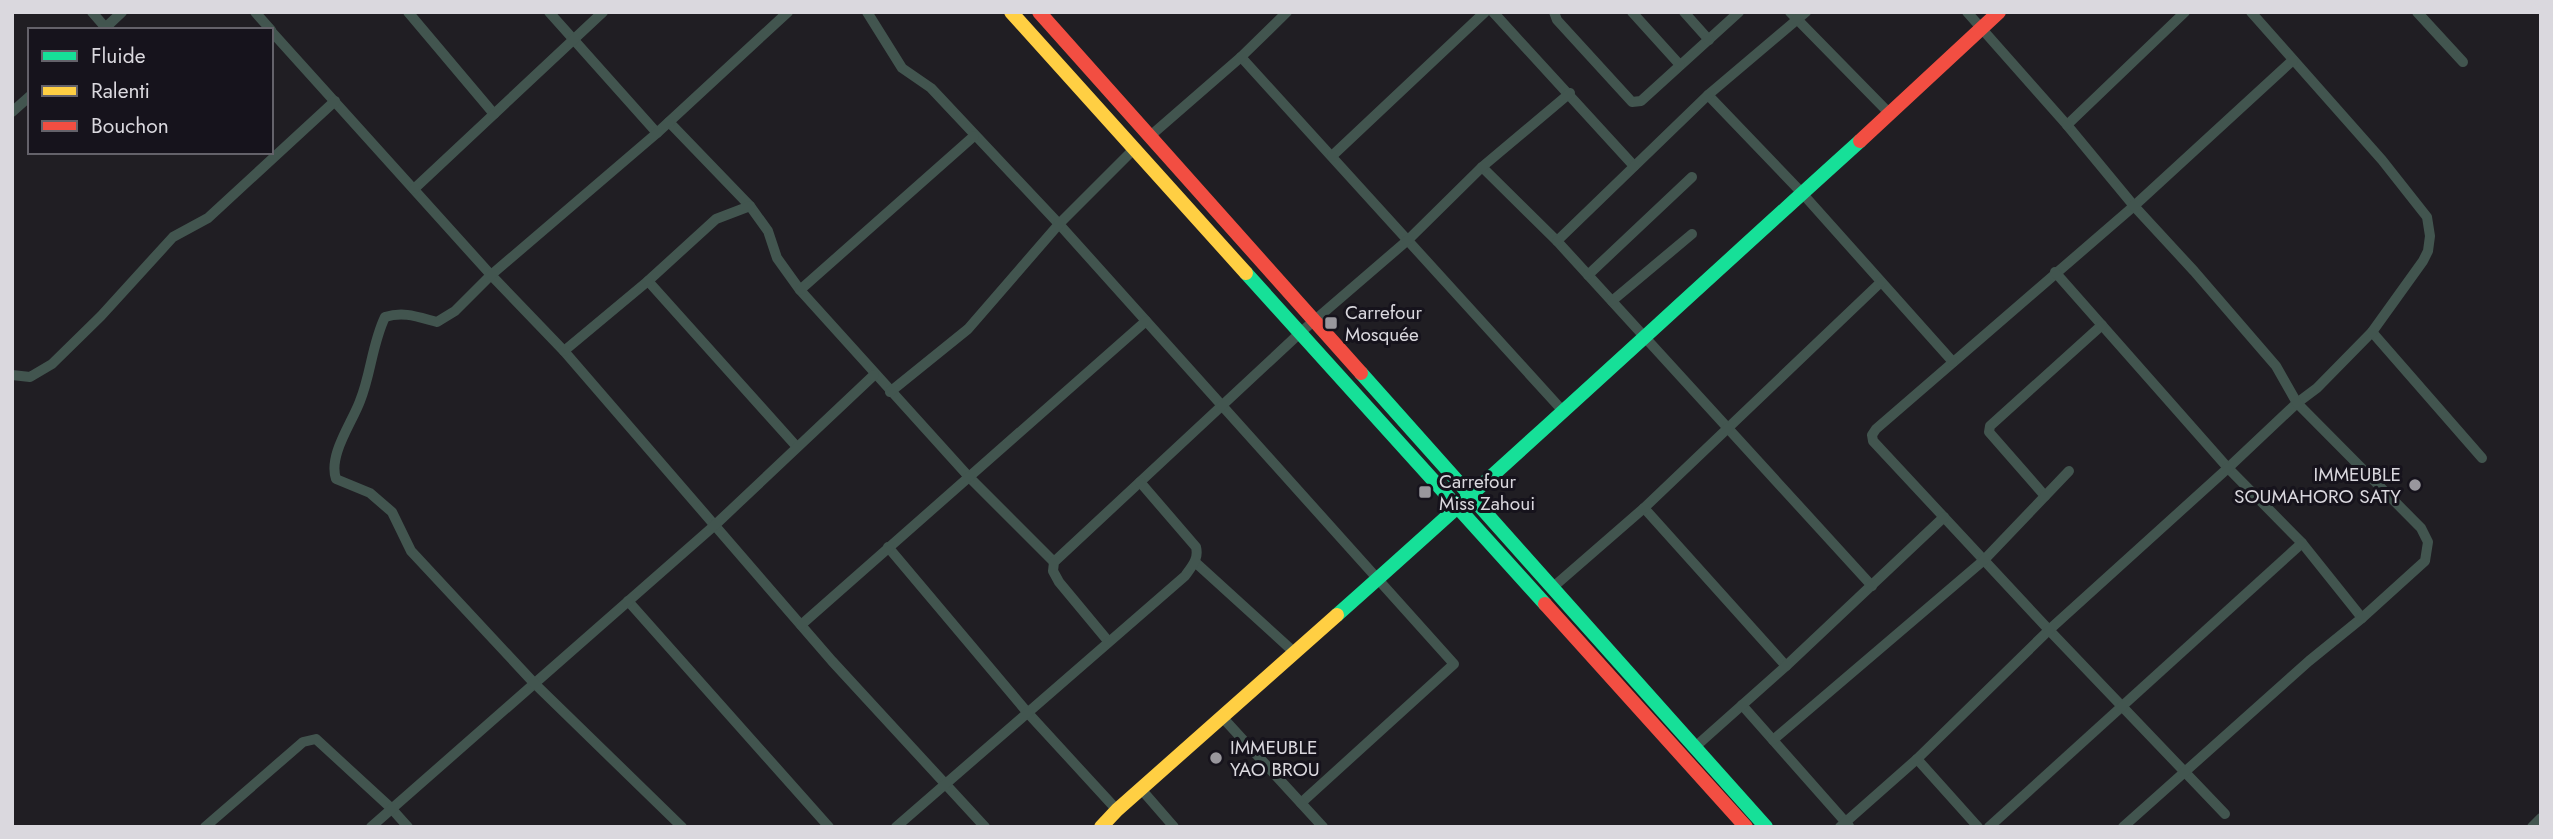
<svg xmlns="http://www.w3.org/2000/svg" width="2553" height="839" font-family="Jost,sans-serif">
<style>
.lines{fill:none;stroke-linecap:round;stroke-linejoin:round}
.street{stroke:#42554f;stroke-width:10}
.fast{stroke:#16e098;stroke-width:14}
.slow{stroke:#ffcf43;stroke-width:14}
.jam{stroke:#f24e42;stroke-width:14}
.poi-dot{fill:#99979d;stroke:#16131c;stroke-width:2.5}
.labels{text-anchor:middle;stroke-width:6;stroke-linejoin:round;paint-order:stroke}
.poi-label{font-size:19px;fill:#dad8de;stroke:#16131c;text-anchor:start}
</style>
<rect width="100%" height="100%" fill="#201e23"/>
<g class="lines">
<g class="street">
<polyline points="92,12 105,27"/>
<polyline points="255,12 271,30"/>
<polyline points="408,12 494,114"/>
<polyline points="549,12 657,133"/>
<polyline points="867,12 902,68 931,88 1059,224 1454,664 1301,803"/>
<polyline points="1493,12 1634,166"/>
<polyline points="1554,12 1557,20 1632,102 1641,101 1739,12"/>
<polyline points="1632,12 1680,65"/>
<polyline points="1684,12 1709,40"/>
<polyline points="1790,12 1890,114"/>
<polyline points="1967,12 2067,125 2134,206 1876,429 1872,435 1873,441 2049,630 2225,814"/>
<polyline points="2417,12 2463,62"/>
<polyline points="103,30 122,12"/>
<polyline points="271,31 491,275 564,351 832,661 985,827"/>
<polyline points="1241,57 1562,410"/>
<polyline points="1708,95 1802,193 1953,362"/>
<polyline points="12,112 30,96"/>
<polyline points="669,122 750,206 768,231 777,258 800,290 969,477 1054,562"/>
<polyline points="2067,125 2185,12"/>
<polyline points="1149,137 1241,57 1287,12"/>
<polyline points="1332,156 1485,12"/>
<polyline points="1482,167 1557,241 1872,586"/>
<polyline points="414,189 603,12"/>
<polyline points="1557,241 1708,95 1806,12"/>
<polyline points="2055,272 2228,468 2302,543 2362,618"/>
<polyline points="1588,275 1692,177"/>
<polyline points="648,281 797,447"/>
<polyline points="800,290 974,136"/>
<polyline points="1612,301 1692,234"/>
<polyline points="2372,332 2482,458"/>
<polyline points="564,351 648,281 716,219 750,206"/>
<polyline points="12,375 30,377 52,364 101,316 173,237 208,218 335,101"/>
<polyline points="890,392 968,329 1059,224 1135,148"/>
<polyline points="2045,496 1989,432 1990,426 2102,325"/>
<polyline points="1644,508 1786,666"/>
<polyline points="888,547 1027,712 1117,810"/>
<polyline points="1195,562 1295,653"/>
<polyline points="1552,588 1644,508 1881,282"/>
<polyline points="628,601 829,827"/>
<polyline points="801,625 1146,321"/>
<polyline points="1108,641 1059,582 1053,571 1054,562 1301,332 1409,239 1482,167 1570,93"/>
<polyline points="1742,705 1849,826"/>
<polyline points="1223,718 1323,827"/>
<polyline points="1773,740 1984,560 2069,471"/>
<polyline points="1695,747 1786,666 1944,517"/>
<polyline points="1917,759 1978,827"/>
<polyline points="1141,789 1174,827"/>
<polyline points="205,827 303,742 316,739 391,808 408,827"/>
<polyline points="371,827 715,525 874,375"/>
<path d="M682 827 534 683 411 551 392 512 370 493 336 479C328 455 352 423 360 401 371 374 372 344 385 317 404 311 418 317 437 322L455 311 491 275 657 133 788 12"/>
<path d="M896 827 1185 576C1192 566 1199 559 1196 547L1140 482"/>
<polyline points="1840,827 1917,759 2049,630 2228,468 2297,403 2317,388 2372,332 2423,261 2428,251 2430,236 2427,217 2382,160 2251,12"/>
<polyline points="1989,827 2302,543"/>
<polyline points="2123,827 2309,661 2362,618 2425,561 2428,542 2421,528 2297,403 2276,366 2194,271 2134,206 2293,60"/>
<polyline points="2532,827 2541,818"/>
</g>
<g class="fast">
<polyline points="1246,273 1545,604"/>
<polyline points="1361,373 1766,827"/>
<path d="M1337 615C1513 459 1685 299 1860 141"/>
</g>
<g class="slow">
<polyline points="1011,12 1246,273"/>
<polyline points="1101,827 1117,810 1337,615"/>
</g>
<g class="jam">
<polyline points="1039,12 1361,373"/>
<polyline points="1860,141 1999,12"/>
<polyline points="1545,604 1746,827"/>
</g>
</g>
<g class="poi-dot">
<rect x="1324" y="316" width="14" height="14" rx="3.5"/>
<circle cx="2415" cy="485" r="7"/>
<rect x="1418" y="485" width="14" height="14" rx="3.5"/>
<circle cx="1216" cy="758" r="7"/>
</g>
<g class="labels">
<g class="poi-label">
<text x="1345" y="319">Carrefour<tspan x="1345" dy="22">Mosquée</tspan></text>
<text x="2401" y="481" text-anchor="end">IMMEUBLE<tspan x="2401" dy="22">SOUMAHORO SATY</tspan></text>
<text x="1439" y="488">Carrefour<tspan x="1439" dy="22">Miss Zahoui</tspan></text>
<text x="1230" y="754">IMMEUBLE<tspan x="1230" dy="22">YAO BROU</tspan></text>
</g>
</g>
<rect width="2553" height="839" fill="none" stroke="#dad8de" stroke-width="28"/>
<rect x="28" y="28" width="245" height="126" fill="#16131c" stroke="#64626a" stroke-width="2"/>
<rect x="42" y="51" width="35" height="10" fill="#16e098" stroke="#64626a" stroke-width="2"/>
<text x="91" y="63" font-size="21" fill="#dad8de">Fluide</text>
<rect x="42" y="86" width="35" height="10" fill="#ffcf43" stroke="#64626a" stroke-width="2"/>
<text x="91" y="98" font-size="21" fill="#dad8de">Ralenti</text>
<rect x="42" y="121" width="35" height="10" fill="#f24e42" stroke="#64626a" stroke-width="2"/>
<text x="91" y="133" font-size="21" fill="#dad8de">Bouchon</text>
</svg>
